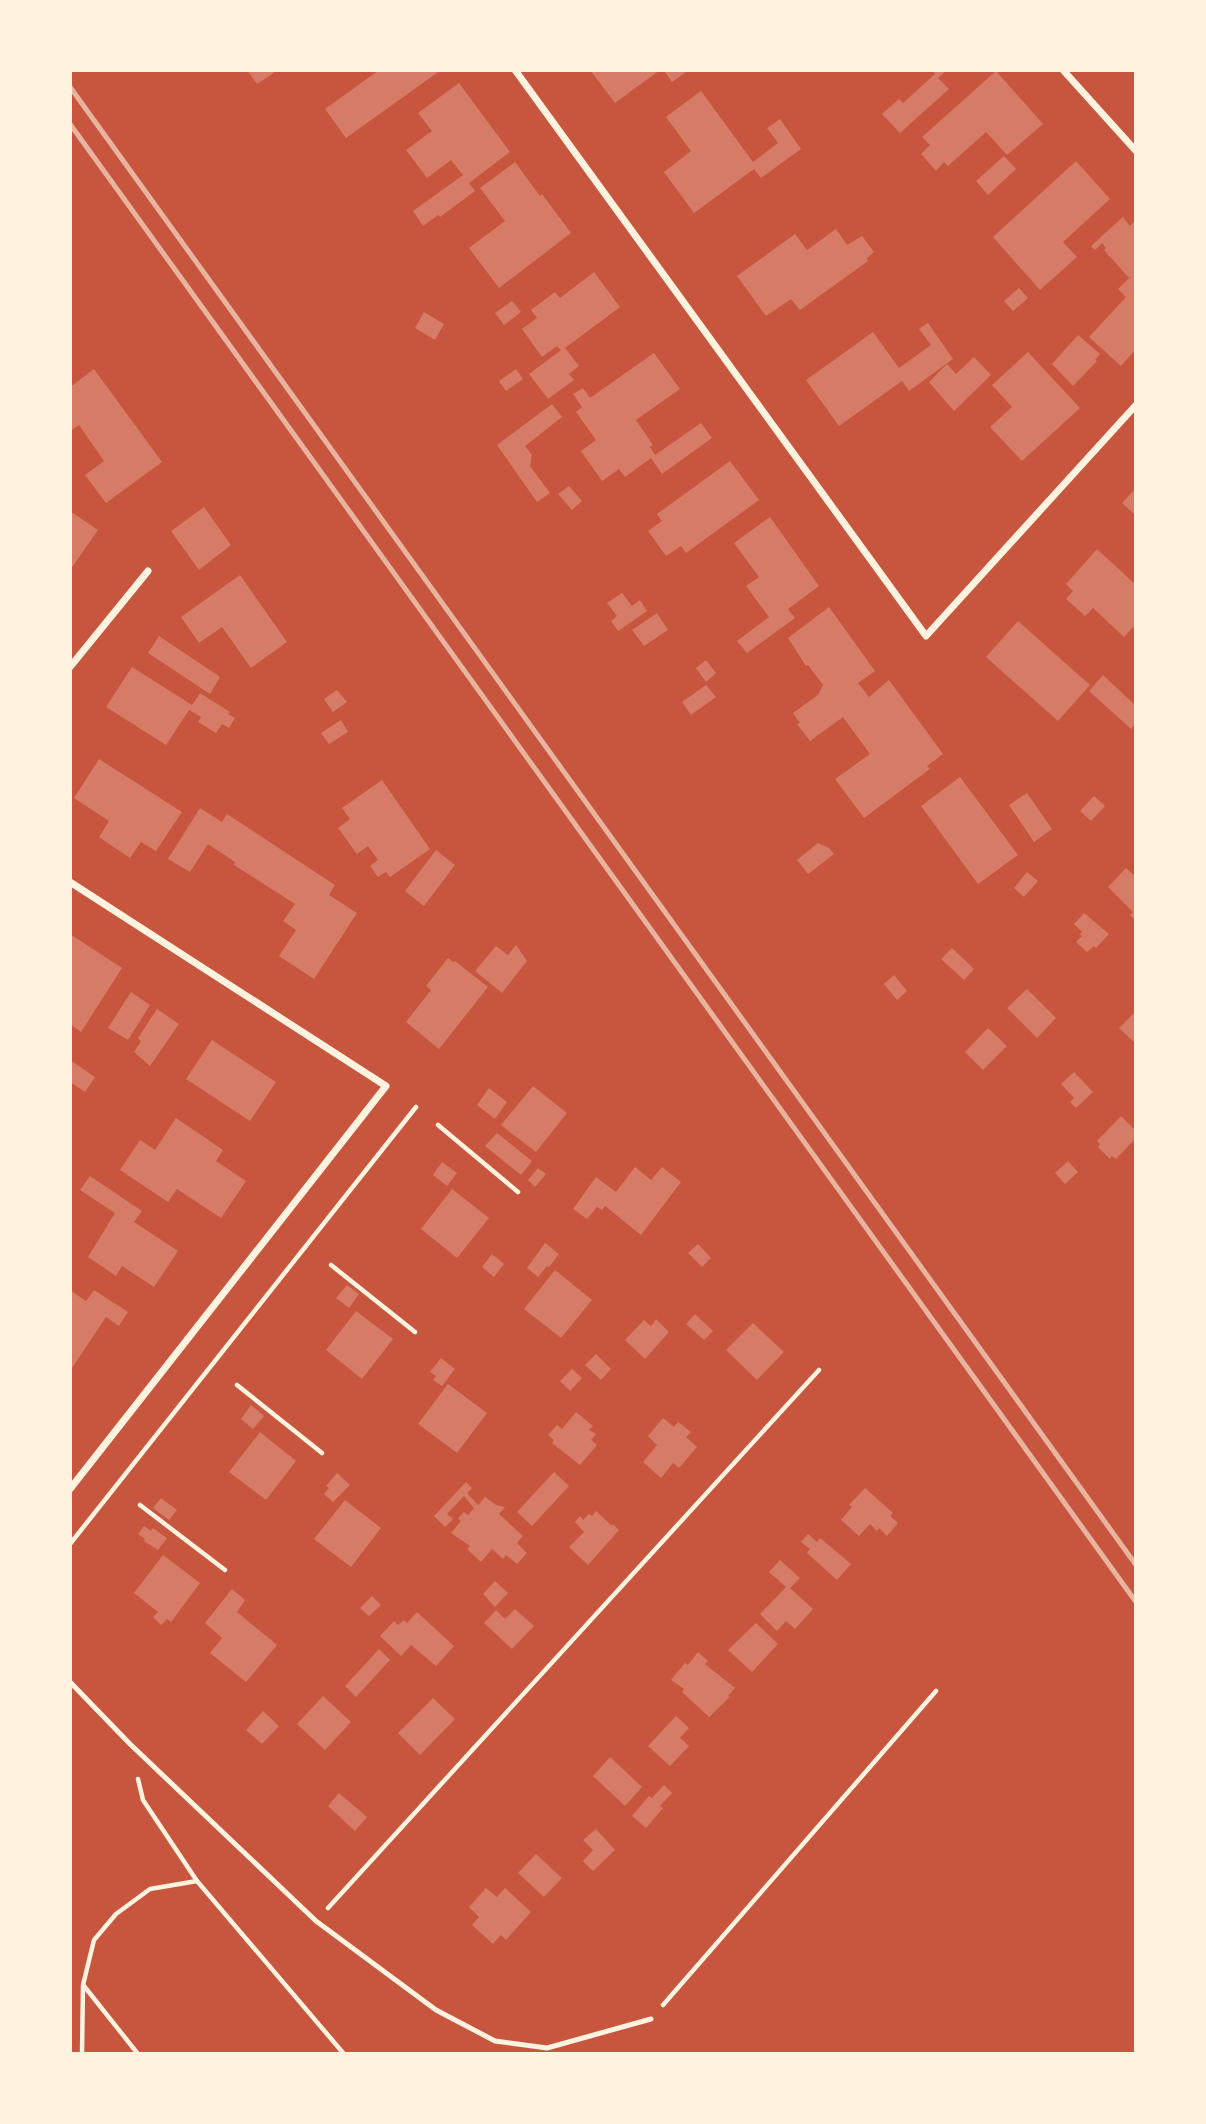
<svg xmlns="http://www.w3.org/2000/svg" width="1206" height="2124" font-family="'Crimson Pro',serif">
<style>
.building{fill:#d67c66}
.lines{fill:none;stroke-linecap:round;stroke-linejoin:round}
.path{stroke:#fff3e0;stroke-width:4.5}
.service{stroke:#fff3e0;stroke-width:5}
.minor{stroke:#fff3e0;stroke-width:7}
.rail{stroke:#e9b49f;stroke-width:5}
</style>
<rect width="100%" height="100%" fill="#c8553d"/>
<g class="building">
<polygon points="247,70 271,70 274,73 257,84"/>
<polygon points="379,70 441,70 346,138 325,109"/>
<polygon points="590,70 660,70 615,103"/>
<polygon points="668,70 689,70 672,82 665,72"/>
<polygon points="932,70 947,70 938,78 949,89 900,133 882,114 899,99 903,103 935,74"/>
<polygon points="996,71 1043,124 1007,155 986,132 948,166 944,162 936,171 921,154 930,145 922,137"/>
<polygon points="459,83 510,152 469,183 475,191 440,217 438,215 423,226 413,211 463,175 451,160 427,178 406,150 432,131 418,113"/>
<polygon points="701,91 753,162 778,143 767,128 780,119 801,149 761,178 754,169 694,213 664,172 691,151 666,117"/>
<polygon points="1004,156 1016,169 988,195 976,181"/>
<polygon points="1076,161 1110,199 1063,242 1077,257 1040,290 993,237"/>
<polygon points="515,162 540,196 542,194 571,233 499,288 469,248 505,221 480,188"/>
<polygon points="1123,217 1130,226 1136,220 1136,349 1121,366 1089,337 1126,297 1118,289 1129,278 1104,250 1106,248 1102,243 1095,250 1091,246"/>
<polygon points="836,229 847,245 862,236 874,252 867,258 868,261 800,310 791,299 766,316 737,276 795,234 807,250"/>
<polygon points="594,272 620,307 565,348 579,366 569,374 574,380 548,399 529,374 561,350 557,346 542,357 522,329 537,318 531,310 555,292 560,298"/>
<polygon points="1019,288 1028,298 1013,311 1004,301"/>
<polygon points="512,301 521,312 504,325 495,313"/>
<polygon points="424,312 444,324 435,340 415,328"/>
<polygon points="928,323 953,359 909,391 902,381 839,426 806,380 873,332 899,368 931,345 919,329"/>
<polygon points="1078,335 1100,354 1095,360 1097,361 1073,386 1052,364"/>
<polygon points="1028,352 1080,408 1022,461 990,427 1012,407 992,385"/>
<polygon points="654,353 680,389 636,420 653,445 650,447 655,455 701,423 712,438 662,474 651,458 625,477 619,469 602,481 581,451 596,440 576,412 582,407 573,394 583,388 590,398"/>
<polygon points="974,357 991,375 954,411 929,382 947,364 956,374"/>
<polygon points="94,369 162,462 106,503 85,475 104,461 79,425 70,431 70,387"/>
<polygon points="516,369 523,379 506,391 499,381"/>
<polygon points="552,404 562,417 525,446 532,455 530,466 550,493 537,502 497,445"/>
<polygon points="730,461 759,500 686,553 681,546 666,556 648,531 662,521 657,514"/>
<polygon points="569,486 582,501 572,510 558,494"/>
<polygon points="1136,488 1136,516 1122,503"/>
<polygon points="204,507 231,545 199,570 171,531"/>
<polygon points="70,511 98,530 70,570"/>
<polygon points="770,517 819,586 788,609 795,618 747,653 737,641 769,617 746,586 759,577 734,543"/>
<polygon points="1097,549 1136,585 1136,624 1124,637 1093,608 1085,616 1066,599 1073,591 1066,584"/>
<polygon points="240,575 287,642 251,668 222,627 199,643 181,617"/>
<polygon points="622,593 632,606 640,600 647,611 618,631 611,621 617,616 607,603"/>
<polygon points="829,607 875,671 858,683 869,697 889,680 943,754 927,766 930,769 864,818 835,779 870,754 843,717 810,741 797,724 800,723 793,713 818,695 823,685 808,665 806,666 788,638"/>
<polygon points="657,613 668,630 644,646 632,630"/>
<polygon points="1018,621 1090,685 1058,721 986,657"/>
<polygon points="159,636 220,677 210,694 148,653"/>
<polygon points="706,660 716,673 706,682 696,668"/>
<polygon points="132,667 192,705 200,693 230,712 228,714 235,718 229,728 222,724 216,733 198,722 201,717 189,710 166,745 106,707"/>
<polygon points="1103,675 1136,706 1136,723 1131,729 1089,691"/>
<polygon points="706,685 716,697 691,715 682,702"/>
<polygon points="337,690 347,702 333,712 324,699"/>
<polygon points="341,720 348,732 329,744 321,733"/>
<polygon points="99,759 182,812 156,851 141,842 130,858 99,837 109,821 74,798"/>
<polygon points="960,777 1018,855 978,884 921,806"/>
<polygon points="382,780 430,849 390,877 386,872 378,877 370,866 378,860 368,846 357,854 338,828 350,819 342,808"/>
<polygon points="1027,793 1052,829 1034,842 1009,805"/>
<polygon points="1094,796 1105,806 1091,821 1080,811"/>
<polygon points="200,808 222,822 227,814 335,885 329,895 357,913 314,979 279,956 296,930 283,921 295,904 234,865 235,862 208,844 190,872 168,859"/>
<polygon points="818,843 829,848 834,854 808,874 797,860"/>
<polygon points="436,850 455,865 424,906 405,891"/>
<polygon points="1126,868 1136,877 1136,921 1130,915 1133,912 1108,887"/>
<polygon points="1027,872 1038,881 1024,897 1014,888"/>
<polygon points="1084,913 1109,934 1096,948 1094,946 1087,952 1076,942 1082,936 1080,934 1082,932 1074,924"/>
<polygon points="70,934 122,968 81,1032 70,1024"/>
<polygon points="516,945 527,961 502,993 475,971 496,946 508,955"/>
<polygon points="952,948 974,969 964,980 941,959"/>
<polygon points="448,958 453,962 455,961 488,987 439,1049 406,1022 431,990 426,986"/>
<polygon points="894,975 907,991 897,1000 884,984"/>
<polygon points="1027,989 1056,1018 1037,1038 1007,1008"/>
<polygon points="131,992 150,1005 128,1040 108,1028"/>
<polygon points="157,1009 179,1024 150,1066 134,1052 141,1041 138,1038"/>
<polygon points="1136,1011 1136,1044 1119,1028"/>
<polygon points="988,1028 1007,1046 983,1070 965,1052"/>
<polygon points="212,1040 276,1082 250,1121 186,1079"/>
<polygon points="70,1060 95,1077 85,1092 70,1082"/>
<polygon points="1074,1072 1093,1092 1076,1108 1070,1102 1074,1098 1061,1084"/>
<polygon points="533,1086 567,1113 536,1152 501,1125"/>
<polygon points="489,1088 507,1102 495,1119 477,1105"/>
<polygon points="1121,1116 1136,1131 1136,1138 1116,1159 1112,1156 1110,1159 1098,1147 1100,1144 1097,1141"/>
<polygon points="176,1118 223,1150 216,1161 246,1181 221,1218 177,1189 168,1202 120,1170 140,1140 155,1150"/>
<polygon points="497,1133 532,1161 521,1175 485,1146"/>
<polygon points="1068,1161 1078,1172 1065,1184 1055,1173"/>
<polygon points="442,1162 457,1173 447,1186 433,1175"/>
<polygon points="635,1167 651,1180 662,1167 681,1182 641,1235 605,1206 602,1210 597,1207 587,1219 573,1209 596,1177 616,1192"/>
<polygon points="538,1168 546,1174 535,1187 528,1180"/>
<polygon points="90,1176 142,1211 134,1222 178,1251 154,1287 122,1266 116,1276 88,1257 115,1213 80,1190"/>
<polygon points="452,1189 489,1218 457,1258 421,1229"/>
<polygon points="545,1243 559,1254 549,1267 547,1266 538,1277 527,1268"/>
<polygon points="698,1244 711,1258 702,1267 688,1253"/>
<polygon points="492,1254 504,1264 494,1277 482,1267"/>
<polygon points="555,1270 592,1300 561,1338 524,1309"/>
<polygon points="347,1285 359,1294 349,1308 336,1298"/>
<polygon points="70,1290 86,1301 94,1290 128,1312 119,1326 106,1317 70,1371"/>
<polygon points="356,1311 393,1339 362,1379 326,1350"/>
<polygon points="695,1314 713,1331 704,1340 686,1324"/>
<polygon points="656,1319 669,1332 645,1359 625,1340 644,1320 651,1326"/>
<polygon points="753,1323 784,1352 757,1380 726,1350"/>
<polygon points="596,1354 611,1369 601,1380 585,1365"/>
<polygon points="441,1358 455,1369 442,1386 433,1380 436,1376 430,1372"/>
<polygon points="572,1369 582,1378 570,1391 560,1381"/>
<polygon points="448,1384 487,1413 457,1453 418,1424"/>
<polygon points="251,1405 264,1416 253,1429 241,1419"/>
<polygon points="576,1412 593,1426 589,1430 596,1434 591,1440 597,1445 580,1465 552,1443 554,1440 548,1435 557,1425 562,1429"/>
<polygon points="663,1418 674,1427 678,1422 691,1432 686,1437 697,1447 679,1468 673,1463 661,1478 643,1462 657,1445 648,1436"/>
<polygon points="260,1432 296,1461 266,1500 229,1472"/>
<polygon points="554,1472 569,1486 532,1526 517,1512"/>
<polygon points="337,1473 350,1485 333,1502 324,1494 329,1488 326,1486"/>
<polygon points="466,1482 472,1488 467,1493 478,1505 485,1497 496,1505 505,1507 499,1514 523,1536 517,1543 527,1553 517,1564 506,1555 503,1559 492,1549 481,1562 467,1549 470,1546 451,1533 461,1521 458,1518 464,1512 468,1515 474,1508 464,1496 447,1514 453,1519 445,1527 434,1516"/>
<polygon points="865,1488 893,1513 890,1516 898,1523 887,1536 879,1528 877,1531 870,1524 859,1536 841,1520 852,1507 849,1505"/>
<polygon points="161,1498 177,1510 169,1520 153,1508"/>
<polygon points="345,1500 381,1528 351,1567 314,1539"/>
<polygon points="596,1511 612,1526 613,1524 619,1530 588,1565 569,1547 584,1532 575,1522 580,1516 583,1520 589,1514 592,1516"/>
<polygon points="144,1526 151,1531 153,1528 167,1538 158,1550 144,1541 145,1539 138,1534"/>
<polygon points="808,1534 817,1542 820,1538 851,1564 837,1580 807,1553 810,1549 801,1542"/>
<polygon points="163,1555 200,1583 171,1622 167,1619 161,1625 153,1617 158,1612 134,1593"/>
<polygon points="780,1560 800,1578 790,1588 813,1609 795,1629 786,1621 777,1631 760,1614 786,1587 769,1572"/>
<polygon points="495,1581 508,1593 495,1607 483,1594"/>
<polygon points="232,1589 245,1600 237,1612 277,1645 246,1682 210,1653 222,1638 205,1623"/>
<polygon points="372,1596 381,1605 369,1616 360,1608"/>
<polygon points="515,1609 534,1626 512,1649 484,1623 496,1610 505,1619"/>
<polygon points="417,1612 454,1646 436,1666 411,1645 401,1656 380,1636 394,1621 398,1625 404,1620 407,1623"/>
<polygon points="756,1623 778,1644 752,1672 728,1650"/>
<polygon points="379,1649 390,1660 356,1697 345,1686"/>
<polygon points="698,1652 708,1661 705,1664 735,1688 728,1696 730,1697 709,1717 682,1692 684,1689 671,1680 685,1663 688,1665"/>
<polygon points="323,1696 351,1722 325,1750 297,1724"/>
<polygon points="433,1698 455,1719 420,1755 398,1733"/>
<polygon points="263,1711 279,1726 262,1744 246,1730"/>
<polygon points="676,1716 689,1728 680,1738 689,1746 670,1766 648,1746"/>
<polygon points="610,1757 642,1787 625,1806 593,1776"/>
<polygon points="664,1785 672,1793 660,1806 663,1808 646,1828 632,1816 649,1796 652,1798"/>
<polygon points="339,1793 367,1817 355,1831 328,1806"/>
<polygon points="596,1829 615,1850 593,1871 583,1861 593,1850 583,1840"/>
<polygon points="536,1854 562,1878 544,1897 518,1873"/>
<polygon points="486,1888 497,1897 505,1888 531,1912 506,1940 501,1935 493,1944 472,1925 479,1917 469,1907"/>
</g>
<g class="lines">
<g class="path">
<polyline points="438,1125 518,1192"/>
<polyline points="331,1265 415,1332"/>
<polyline points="237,1385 322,1453"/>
<polyline points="140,1505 225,1570"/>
<polyline points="70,1544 416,1107"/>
<polyline points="138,1779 143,1800 197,1881 344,2054"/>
<polyline points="328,1908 819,1370"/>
<polyline points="84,1986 138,2054"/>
<polyline points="663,2005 936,1691"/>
<polyline points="82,2054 83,1985 94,1940 116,1914 150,1889 197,1881"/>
</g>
<polyline class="service" points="70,1682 130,1744 316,1921 436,2010 495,2041 547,2048 651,2019"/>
<g class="minor">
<polyline points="515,70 926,636 1136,405"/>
<polyline points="1063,70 1136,151"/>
<polyline points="70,667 148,571"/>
<polyline points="70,882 386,1086 70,1489"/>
</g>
<g class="rail">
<polyline points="70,87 1136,1565"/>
<polyline points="70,124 1136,1602"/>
</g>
</g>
<rect width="1206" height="2124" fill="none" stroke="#fff3e0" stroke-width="144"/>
</svg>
